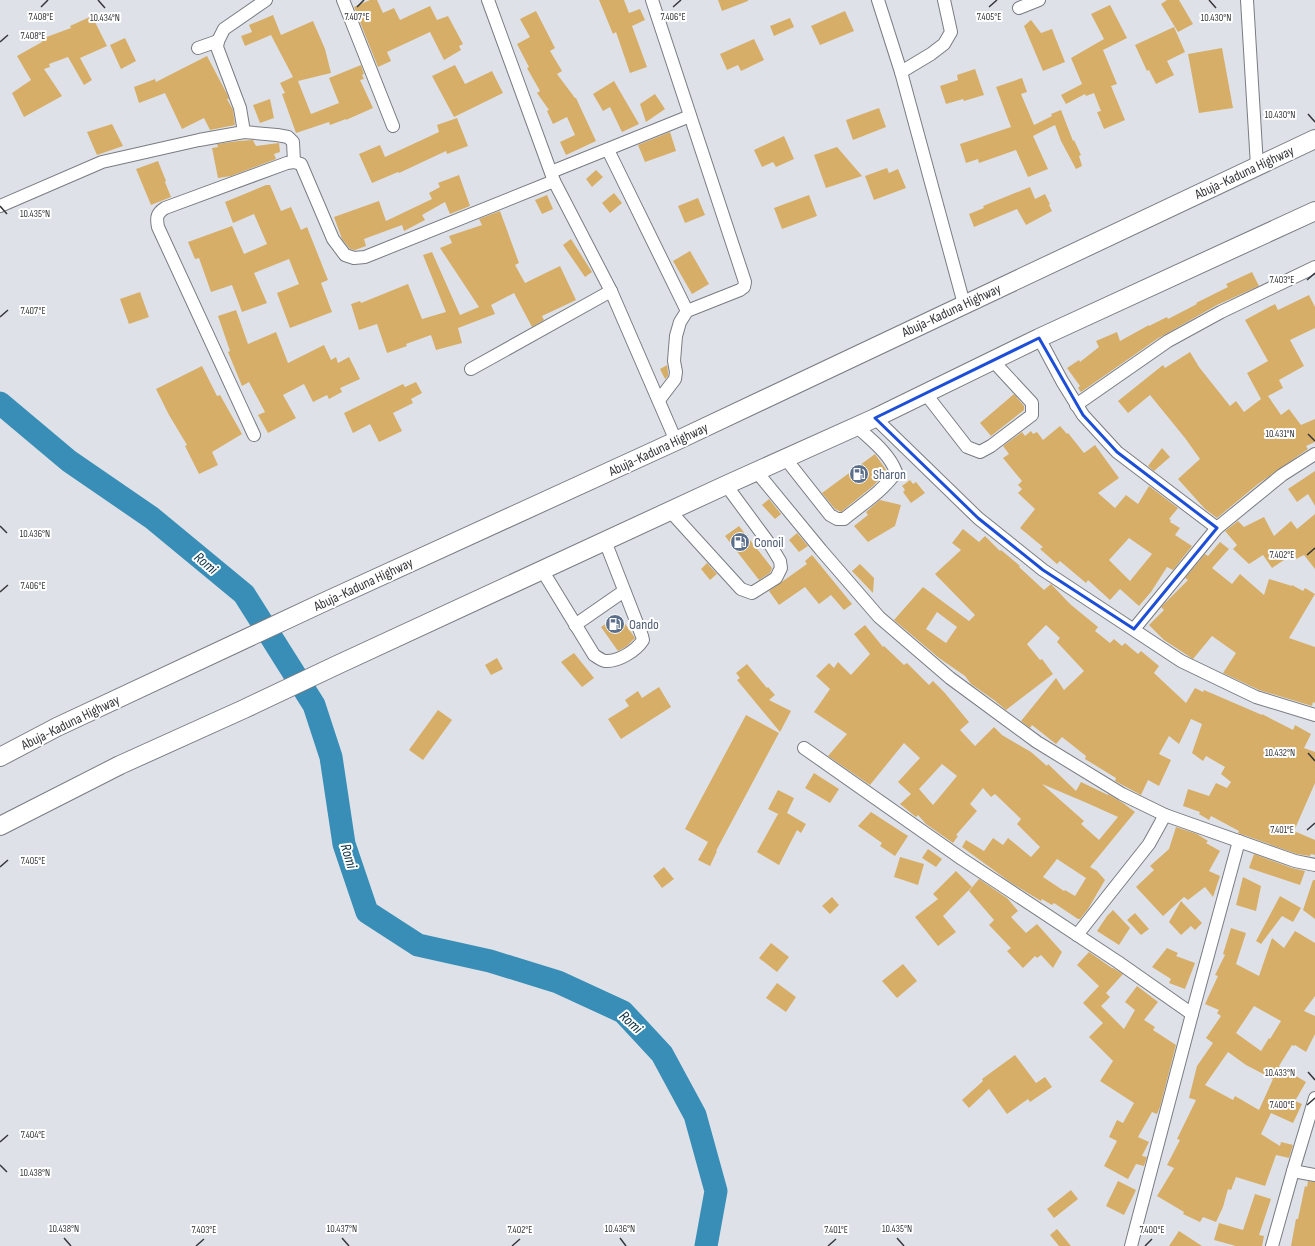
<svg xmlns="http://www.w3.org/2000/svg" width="1315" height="1246" font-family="'Sofia Sans Condensed',sans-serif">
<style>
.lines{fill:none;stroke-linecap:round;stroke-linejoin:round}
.river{stroke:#388eb6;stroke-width:23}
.building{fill:#d7ae67;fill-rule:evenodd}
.minor-casing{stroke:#797c82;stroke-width:14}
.highway-casing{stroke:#797c82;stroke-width:20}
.minor{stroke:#fff;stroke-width:12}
.highway{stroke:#fff;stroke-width:18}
.marked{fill:none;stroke:#1d4ed8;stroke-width:3;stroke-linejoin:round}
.ticks{fill:none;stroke:#36373a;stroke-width:1.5}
.labels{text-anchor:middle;stroke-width:4;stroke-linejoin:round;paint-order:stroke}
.street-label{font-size:14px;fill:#36373a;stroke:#fff}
.service-label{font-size:14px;fill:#4e5e75;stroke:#fff;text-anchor:start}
.water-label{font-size:15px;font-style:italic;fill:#072e40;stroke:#fff}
.ticks-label{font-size:10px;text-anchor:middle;fill:#36373a;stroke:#fff;stroke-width:4;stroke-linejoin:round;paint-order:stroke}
</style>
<rect width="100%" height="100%" fill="#dee2e8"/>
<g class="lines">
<polyline class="river" points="0,403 69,461 152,518 244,594 314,705 331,757 344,844 367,912 418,945 490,961 558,982 623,1012 662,1054 695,1115 716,1191 706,1246"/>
</g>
<g class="building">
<polygon points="370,0 377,0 383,13 394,8 400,20 430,6 437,20 448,16 463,44 459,46 461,50 444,60 430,32 387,52 391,61 378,67 354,7"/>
<polygon points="599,0 624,0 629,13 640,9 645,20 632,26 647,67 630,73 616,32 613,34"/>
<polygon points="718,0 748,0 748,1 722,11"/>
<polygon points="1167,0 1179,0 1193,24 1178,32 1161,4"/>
<polygon points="1110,5 1127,38 1103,50 1117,84 1111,86 1125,120 1104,129 1097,112 1101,111 1094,93 1086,96 1085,94 1066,104 1061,95 1082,84 1071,58 1104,39 1091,14"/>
<polygon points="536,11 555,48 550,51 562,71 557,74 575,98 576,98 596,141 566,155 560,142 575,135 567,117 553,124 547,111 549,110 537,93 540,91 527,68 529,67 517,44 530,37 520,19"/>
<polygon points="845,11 854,31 820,45 811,26"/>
<polygon points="273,15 281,35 313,21 325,49 331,73 298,81 311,114 339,103 329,78 361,65 364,74 362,75 364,79 360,80 373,108 346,120 346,119 330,125 329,122 296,133 282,94 285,93 280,83 293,77 271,35 245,46 241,36 252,32 249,25"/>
<polygon points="92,16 107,46 80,58 92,80 84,85 68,57 49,64 50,67 44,69 62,96 24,117 12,93 31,80 17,56 42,42 41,39 71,28 70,26"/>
<polygon points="790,18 794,27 774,36 770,26"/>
<polygon points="1031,20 1041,33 1052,29 1065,62 1043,71 1024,26"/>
<polygon points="1174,27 1185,52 1167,61 1174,75 1156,84 1149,70 1147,71 1135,45"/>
<polygon points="125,38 136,61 121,69 110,45"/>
<polygon points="754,39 764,60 741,71 738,65 727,70 720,54"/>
<polygon points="1222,48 1233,108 1199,113 1188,54"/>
<polygon points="207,56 227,94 229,99 227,99 233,110 235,125 210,130 204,118 182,129 165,93 139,103 134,87 155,79 156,82"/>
<polygon points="455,65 465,84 492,71 503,93 454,117 432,76"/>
<polygon points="975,69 984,95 964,101 963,99 946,104 940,86 958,80 957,75"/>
<polygon points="1022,78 1027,92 1021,94 1034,125 1052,116 1051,114 1061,110 1073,141 1074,140 1081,155 1079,156 1082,166 1076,169 1061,141 1055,125 1033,136 1048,169 1028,177 1016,150 979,163 978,159 966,163 960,144 1011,127 996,87"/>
<polygon points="614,81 639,124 622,132 610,107 603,111 593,94"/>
<polygon points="655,94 665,109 646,122 640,104"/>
<polygon points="270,99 274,118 260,123 253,105"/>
<polygon points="879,108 886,127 853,140 846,120"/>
<polygon points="457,118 468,146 447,154 446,151 399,173 398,172 372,183 359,154 380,145 385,157 439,132 437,125"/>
<polygon points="112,124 123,146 97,155 87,132"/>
<polygon points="670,132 676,151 645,162 638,145"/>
<polygon points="784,136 794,159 776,167 773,162 762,167 754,150"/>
<polygon points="253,140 256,146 279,143 280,152 274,154 276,159 231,176 218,178 212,148 218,147 217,144 238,141"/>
<polygon points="837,147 862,176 826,188 814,155"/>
<polygon points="158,161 166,181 165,182 171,197 151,205 136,169"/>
<polygon points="887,168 889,173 898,169 906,188 874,200 865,176"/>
<polygon points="596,170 603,177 592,187 586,179"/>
<polygon points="459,175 470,206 450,214 445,202 422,215 425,220 404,231 402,225 364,239 366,246 355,250 350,249 342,239 334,217 379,201 386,221 432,199 429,193 440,187 438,183"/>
<polygon points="266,185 270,185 281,211 291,207 301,230 307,227 328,280 321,283 332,312 290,328 277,293 299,284 289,259 254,273 267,303 242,312 232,285 211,292 199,258 195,259 188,242 232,226 244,254 267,244 254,214 233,223 225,202"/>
<polygon points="1030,187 1035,199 1045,194 1050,204 1049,205 1052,211 1026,225 1017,209 974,227 969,214 984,208 983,206"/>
<polygon points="614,193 622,203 610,213 602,203"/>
<polygon points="547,195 553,209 542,214 535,200"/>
<polygon points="809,195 817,216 782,229 774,208"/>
<polygon points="698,198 705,215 685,223 678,206"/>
<polygon points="500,211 519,263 515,265 525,283 560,266 576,300 542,316 544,320 532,327 514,293 491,305 495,314 458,328 462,343 436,350 431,335 406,344 407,346 387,353 377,324 359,330 351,304 360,301 361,303 408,284 422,319 446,312 423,255 432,252 460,315 479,307 440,248 452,243 449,236 482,225 479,219"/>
<polygon points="571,239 592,272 585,277 563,245"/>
<polygon points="690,251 709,284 692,294 673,261"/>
<polygon points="1252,272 1259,286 1217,305 1157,339 1081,392 1078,388 1080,386 1067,368 1079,360 1080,362 1099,347 1096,341 1117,332 1120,341 1149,325 1149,326 1167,317 1168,319 1197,304 1196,303 1228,287 1226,284"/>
<polygon points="140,292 149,317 129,324 120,299"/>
<polygon points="1309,295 1315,307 1315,328 1290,340 1304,366 1279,380 1283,388 1268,396 1281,415 1289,409 1301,425 1315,419 1315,442 1306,446 1308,449 1258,484 1217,518 1205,509 1178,479 1200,459 1185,438 1150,395 1128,413 1118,401 1163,365 1165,368 1190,352 1199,367 1230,406 1236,401 1244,412 1261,399 1247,373 1268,361 1245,320 1275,304 1278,310"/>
<polygon points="236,310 248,344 276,332 288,363 324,345 331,360 336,357 338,363 349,357 360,379 340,388 342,392 329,399 327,395 313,402 304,384 283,395 296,418 268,433 258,415 265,412 249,382 242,386 228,352 230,351 218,316"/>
<polygon points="667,365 668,372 668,376 665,379 660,369"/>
<polygon points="202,366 217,396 220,395 242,434 212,452 218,465 199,474 185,446 187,445 169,415 156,389"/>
<polygon points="416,382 422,393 411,399 413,403 393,413 402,431 379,442 370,424 353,433 344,413 403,384 405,387"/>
<polygon points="1014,394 1024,406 1024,410 991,436 980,423"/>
<path d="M1060 426 1067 434 1068 433 1084 453 1095 445 1119 478 1098 493 1115 508 1126 495 1138 504 1149 486 1178 508 1169 519 1171 520 1170 522 1180 528 1175 535 1192 546 1173 570 1167 567 1151 592 1139 606 1120 589 1110 600 1088 580 1086 583 1060 561 1057 564 1040 549 1043 547 1020 528 1035 509 1018 493 1022 489 1018 485 1022 481 1003 458 1009 454 1003 446 1022 432 1025 436 1031 431 1033 434 1037 432 1043 440ZM1129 538 1152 554 1130 581 1109 560Z"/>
<polygon points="1162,448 1170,457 1154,471 1148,466"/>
<polygon points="875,454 887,471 873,486 841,512 835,509 822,493"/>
<polygon points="1315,471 1315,506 1308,494 1297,502 1288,489"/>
<polygon points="910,480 913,484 916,482 925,493 911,503 903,492 905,490 902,486"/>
<polygon points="769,499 781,514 775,519 762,505"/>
<polygon points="880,500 901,505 895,526 868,542 854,526 868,515 866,512"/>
<polygon points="1315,514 1315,569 1304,555 1296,559 1293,554 1272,568 1263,555 1249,564 1233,549 1237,545 1225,531 1238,521 1244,527 1264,517 1274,536 1291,521 1297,529"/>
<polygon points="739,526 772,568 770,573 759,580 725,536"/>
<path d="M963 529 979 542 985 536 1000 551 1001 550 1020 566 1019 567 1044 590 1051 584 1070 604 1098 627 1095 631 1110 643 1114 639 1122 646 1125 643 1138 654 1141 651 1159 666 1154 673 1186 703 1195 688 1203 692 1204 690 1262 715V714L1293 730 1295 725 1311 734 1304 748 1315 752V783L1294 831 1315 840V855L1311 854 1310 856 1297 854 1238 833 1239 831 1211 816 1209 820 1199 814 1200 812 1183 806 1188 789 1209 796 1216 783 1227 788 1231 782 1221 774 1225 767 1206 756 1203 761 1192 753 1202 724 1191 719 1179 744 1169 736 1159 754 1171 760 1159 786 1148 780 1141 795 1115 781 1116 778 1085 759 1086 756 1062 737 1056 744 1032 725 1030 728 1021 721 1056 678 1064 690 1084 671 1057 642 1060 638 1046 625 1027 644 1040 660 1042 659 1053 674 1006 710 994 700 971 684 965 676 939 658 894 620 923 587 969 621 975 615 935 574 961 550 952 543ZM937 612 957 627 946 643 926 629Z"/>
<polygon points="797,533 808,546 799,552 789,540"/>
<polygon points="1220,542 1229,549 1212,568 1232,584 1240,574 1264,595 1269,579 1292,586 1292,585 1303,591 1305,588 1315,594 1289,638 1315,647 1315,703 1313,702 1312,706 1259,690 1223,673 1236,653 1212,636 1193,659 1164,640 1149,625 1164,610 1161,607 1188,580 1185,578 1205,554 1208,556"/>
<polygon points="812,555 852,604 844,610 831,595 819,604 805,587 779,605 769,591 807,564 805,561"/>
<polygon points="707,563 717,574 710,580 701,569"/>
<polygon points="860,564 874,578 873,593 852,571"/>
<polygon points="619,615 635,638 627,646 618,651 601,627"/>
<path d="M865 625 883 647 884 646 904 665 907 663 929 685 933 681 944 692 969 722 960 730 975 746 994 727 1002 735 1031 752 1047 766 1048 764 1076 791 1081 782 1108 795V794L1123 803 1135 812 1090 867 1097 871 1105 880 1088 909 1080 919H1078L1054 903 1052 905 1042 899 1041 901 1010 882 962 847 966 840 984 851 993 838 1003 845 1008 838 1031 857 1040 847 1017 824 1021 819 995 794 991 797 983 788 970 804 977 811 956 835 958 836 953 843 926 824 918 815 916 817 900 804 911 794 898 782 920 758 904 743 870 785 828 756 847 734 814 712 830 689 816 676 829 663 834 668 838 662 851 675 870 654 854 634ZM942 764 957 776 933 805 919 789ZM1042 784 1087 803 1118 817 1099 840 1081 824 1084 821ZM1057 859 1086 878 1075 896 1065 890 1064 891 1043 877Z"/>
<polygon points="574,653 594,678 582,687 561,662"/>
<polygon points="497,658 503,669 491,675 485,665"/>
<polygon points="747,664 767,688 768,687 775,695 769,700 791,711 780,732 737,680 740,678 736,673"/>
<polygon points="659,687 671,707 621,739 608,719 629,706 625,700 638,691 642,698"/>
<polygon points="438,710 452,720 423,760 409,750"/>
<polygon points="746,715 779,733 716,851 717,851 710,866 698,860 708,842 685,829"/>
<polygon points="814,773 839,789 830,803 805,788"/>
<polygon points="778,790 794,798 787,813 806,824 801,833 797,830 779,865 757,852 778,814 768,809"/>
<polygon points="871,812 908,836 895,856 880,846 882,843 858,826"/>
<polygon points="1176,827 1197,834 1208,841 1206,843 1220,851 1209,871 1220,876 1213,897 1205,887 1188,900 1184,897 1163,916 1136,887 1154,870 1150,866 1169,849"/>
<polygon points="928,849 942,859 936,867 922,858"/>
<polygon points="1254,854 1292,868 1305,871 1300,885 1249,868"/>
<polygon points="900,857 924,864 918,885 894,877"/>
<polygon points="664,867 674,879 662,888 653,876"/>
<polygon points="956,871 972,887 943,916 956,932 938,946 915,917 938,899 933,894"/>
<polygon points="1243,877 1261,886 1256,911 1236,905"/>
<polygon points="979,879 1007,898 1018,911 1011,917 1026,933 1037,924 1062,952 1053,968 1041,955 1037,958 1035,956 1023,968 1007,951 1011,948 989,925 994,920 969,891"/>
<polygon points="1313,880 1315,880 1315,919 1303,910"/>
<polygon points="1280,896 1301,908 1293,922 1282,916 1261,944 1256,941"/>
<polygon points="832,897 839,905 830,914 822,906"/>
<polygon points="1181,901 1202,923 1195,930 1191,926 1181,935 1169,922"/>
<polygon points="1113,910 1130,928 1119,945 1097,931 1107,916"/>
<polygon points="1135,913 1149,929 1141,935 1127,920"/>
<path d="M1231 928 1246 933 1236 964 1259 976 1272 938 1284 948 1295 931 1315 943V996L1304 1011 1315 1016V1034L1306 1052 1295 1045 1294 1046 1292 1045 1279 1066 1306 1082 1295 1101 1302 1104 1293 1123 1271 1113 1261 1134 1280 1146 1281 1142 1293 1145 1289 1158 1276 1155 1265 1186 1236 1177 1231 1190 1228 1189 1223 1207 1216 1222 1203 1217 1200 1222 1183 1214 1184 1212 1157 1196 1174 1168 1167 1165 1180 1140 1177 1139 1196 1100 1189 1098 1197 1066 1213 1043 1206 1038 1221 1016 1217 1013 1219 1010 1205 1004 1218 976 1215 975 1225 955 1223 954ZM1254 1006 1281 1021 1270 1039 1269 1038 1261 1051 1236 1033ZM1228 1052 1246 1065 1273 1079 1259 1110 1235 1096 1233 1100 1205 1085Z"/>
<polygon points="771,943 789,957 777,972 759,958"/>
<polygon points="1167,948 1178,953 1176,956 1195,963 1185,989 1169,983 1171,979 1152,967"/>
<polygon points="1089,952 1112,968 1113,968 1123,974 1106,993 1110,997 1101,1006 1124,1029 1135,1010 1125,1002 1137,986 1158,1002 1144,1020 1155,1027 1153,1030 1176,1045 1160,1107 1157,1114 1152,1112 1138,1137 1149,1142 1142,1156 1147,1157 1144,1166 1136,1164 1128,1179 1104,1166 1117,1141 1109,1137 1117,1120 1123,1123 1134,1103 1100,1081 1113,1061 1089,1037 1103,1023 1083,1003 1099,986 1077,965"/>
<polygon points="903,964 917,981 897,998 882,981"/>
<polygon points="777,983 796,997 786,1012 766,998"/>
<polygon points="1015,1055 1036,1083 1045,1077 1052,1087 1030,1102 1028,1099 1007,1114 989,1089 969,1108 962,1100 983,1081 982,1079"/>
<polygon points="1118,1181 1136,1190 1124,1215 1106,1206"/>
<polygon points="1308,1181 1315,1182 1315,1246 1291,1246 1296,1219 1298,1219 1305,1186 1307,1187"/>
<polygon points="1071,1190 1078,1199 1054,1218 1047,1209"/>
<polygon points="1255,1194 1271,1199 1259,1235 1264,1236 1262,1246 1236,1246 1214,1240 1219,1223 1243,1230"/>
<polygon points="1057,1229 1071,1246 1059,1246 1050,1235"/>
<polygon points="1179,1231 1202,1246 1169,1246"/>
</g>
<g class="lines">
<defs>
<g id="minor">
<polyline points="343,0 393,126"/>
<polyline points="488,0 554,181 611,291 676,441"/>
<polyline points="652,0 745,282 744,287 740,290 687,311 680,322 676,336 674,361 676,372 675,379 659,400"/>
<polyline points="878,0 901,72 964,304"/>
<polyline points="1247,0 1257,166"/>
<polyline points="1019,8 1039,0"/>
<polyline points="198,48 218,41"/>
<polyline points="901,72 931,54 944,44 951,32 944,0"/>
<polyline points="244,132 240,108 217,47 218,41 224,29 266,0"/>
<polyline points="608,150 687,311"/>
<polyline points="551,172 690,116"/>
<polyline points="0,206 102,162 199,140 244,132 277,135 288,137 293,142 294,162"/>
<polyline points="1039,338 1062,381 1083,415 1117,452 1217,528"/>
<polyline points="471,369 611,291"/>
<polyline points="925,393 967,447 980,452 991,446 1032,415 1032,403 993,361"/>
<polyline points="1076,405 1168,341 1221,312 1315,267"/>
<polyline points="875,418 978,518 1043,570 1181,661 1256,697 1315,715"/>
<path d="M254 435 158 227C156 217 157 213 165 208L287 163 294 162 301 164 333 239 345 255 354 258 365 257 554 181"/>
<path d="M785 458 830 515 837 519H844C861 505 883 491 896 472 889 453 871 440 856 426"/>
<polyline points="756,471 821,550 879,617 950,678 1037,742 1122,794 1165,815 1295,861 1315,865"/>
<polyline points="670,511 741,589 752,593 776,578 781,568 780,561 771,546 726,485"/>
<path d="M542 570 594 655C597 657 601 660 605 661 618 662 636 651 643 640L642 636 605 541"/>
<polyline points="575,625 624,591"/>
<polyline points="1134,629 1217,528 1282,475 1315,454"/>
<polyline points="804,748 962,859 1118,962 1192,1014"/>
<polyline points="1077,935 1149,844 1165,815"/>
<polyline points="1293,1171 1315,1175"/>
<polyline points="1131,1246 1192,1014 1239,841"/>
<polyline points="1272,1246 1293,1171 1315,1098"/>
</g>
<g id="highway">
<polyline points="0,757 57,727 322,603 676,441 1315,139"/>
<polyline points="0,826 120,765 244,709 337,665 726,485 875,418 1039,338 1315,211"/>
</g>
</defs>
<use href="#minor" class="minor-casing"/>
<use href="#highway" class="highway-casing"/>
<use href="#minor" class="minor"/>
<use href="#highway" class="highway"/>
</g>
<path class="marked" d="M1039 338 1083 415 1117 452 1217 528 1134 629 1043 570 978 518 875 418Z"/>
<path class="ticks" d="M98 0 105 8M1209 0 1216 8M41 7 48 0M357 7 364 0M673 7 681 0M989 7 997 0M0 42 8 35M1308 114 1315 122M0 206 7 214M1307 280 1315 273M0 317 8 310M1308 434 1315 441M0 526 7 533M1307 555 1315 548M0 592 8 585M1308 753 1315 761M1307 830 1315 823M0 867 8 860M1308 1072 1315 1080M1307 1105 1315 1098M0 1142 8 1135M0 1165 7 1172M64 1238 71 1246M342 1238 349 1246M620 1238 626 1246M897 1238 904 1246M196 1246 204 1239M512 1246 520 1239M828 1246 836 1239M1145 1246 1152 1239"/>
<defs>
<symbol id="fuel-disc" viewBox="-11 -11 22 22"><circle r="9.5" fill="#5c6f8a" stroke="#fff"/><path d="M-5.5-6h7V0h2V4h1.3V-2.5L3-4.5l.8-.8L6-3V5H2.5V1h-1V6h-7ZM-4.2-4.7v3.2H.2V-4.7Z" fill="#fff"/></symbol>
</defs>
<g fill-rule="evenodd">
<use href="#fuel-disc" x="848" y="463" width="22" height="22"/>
<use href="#fuel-disc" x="729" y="531" width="22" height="22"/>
<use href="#fuel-disc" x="604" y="613" width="22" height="22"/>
</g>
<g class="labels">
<g class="street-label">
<text transform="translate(1244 172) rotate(-25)" y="5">Abuja-Kaduna Highway</text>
<text transform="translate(951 310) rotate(-25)" y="5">Abuja-Kaduna Highway</text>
<text transform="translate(658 449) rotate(-25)" y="5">Abuja-Kaduna Highway</text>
<text transform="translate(363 584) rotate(-25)" y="5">Abuja-Kaduna Highway</text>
<text transform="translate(70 722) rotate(-26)" y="5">Abuja-Kaduna Highway</text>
</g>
<g class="service-label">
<text x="873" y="479">Sharon</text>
<text x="754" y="547">Conoil</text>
<text x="629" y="629">Oando</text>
</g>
<g class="water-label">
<text transform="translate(206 563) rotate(40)" y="5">Romi</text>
<text transform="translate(349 856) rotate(73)" y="5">Romi</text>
<text transform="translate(631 1022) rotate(43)" y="5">Romi</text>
</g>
</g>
<g class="ticks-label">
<text x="41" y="20">7.408°E</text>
<text x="357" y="20">7.407°E</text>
<text x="673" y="20">7.406°E</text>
<text x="989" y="20">7.405°E</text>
<text x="1216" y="21">10.430°N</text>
<text x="105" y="21">10.434°N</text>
<text x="33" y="39">7.408°E</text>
<text x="1280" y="118">10.430°N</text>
<text x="35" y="217">10.435°N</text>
<text x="1282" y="283">7.403°E</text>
<text x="33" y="314">7.407°E</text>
<text x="1280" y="437">10.431°N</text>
<text x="35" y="537">10.436°N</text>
<text x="1282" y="558">7.402°E</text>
<text x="33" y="589">7.406°E</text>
<text x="1280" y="756">10.432°N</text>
<text x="1282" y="833">7.401°E</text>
<text x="33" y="864">7.405°E</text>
<text x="1280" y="1076">10.433°N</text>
<text x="1282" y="1108">7.400°E</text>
<text x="33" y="1138">7.404°E</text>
<text x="35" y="1176">10.438°N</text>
<text x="64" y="1232">10.438°N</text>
<text x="342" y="1232">10.437°N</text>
<text x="620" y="1232">10.436°N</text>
<text x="897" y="1232">10.435°N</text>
<text x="204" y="1233">7.403°E</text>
<text x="520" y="1233">7.402°E</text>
<text x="836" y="1233">7.401°E</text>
<text x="1152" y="1233">7.400°E</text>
</g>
</svg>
